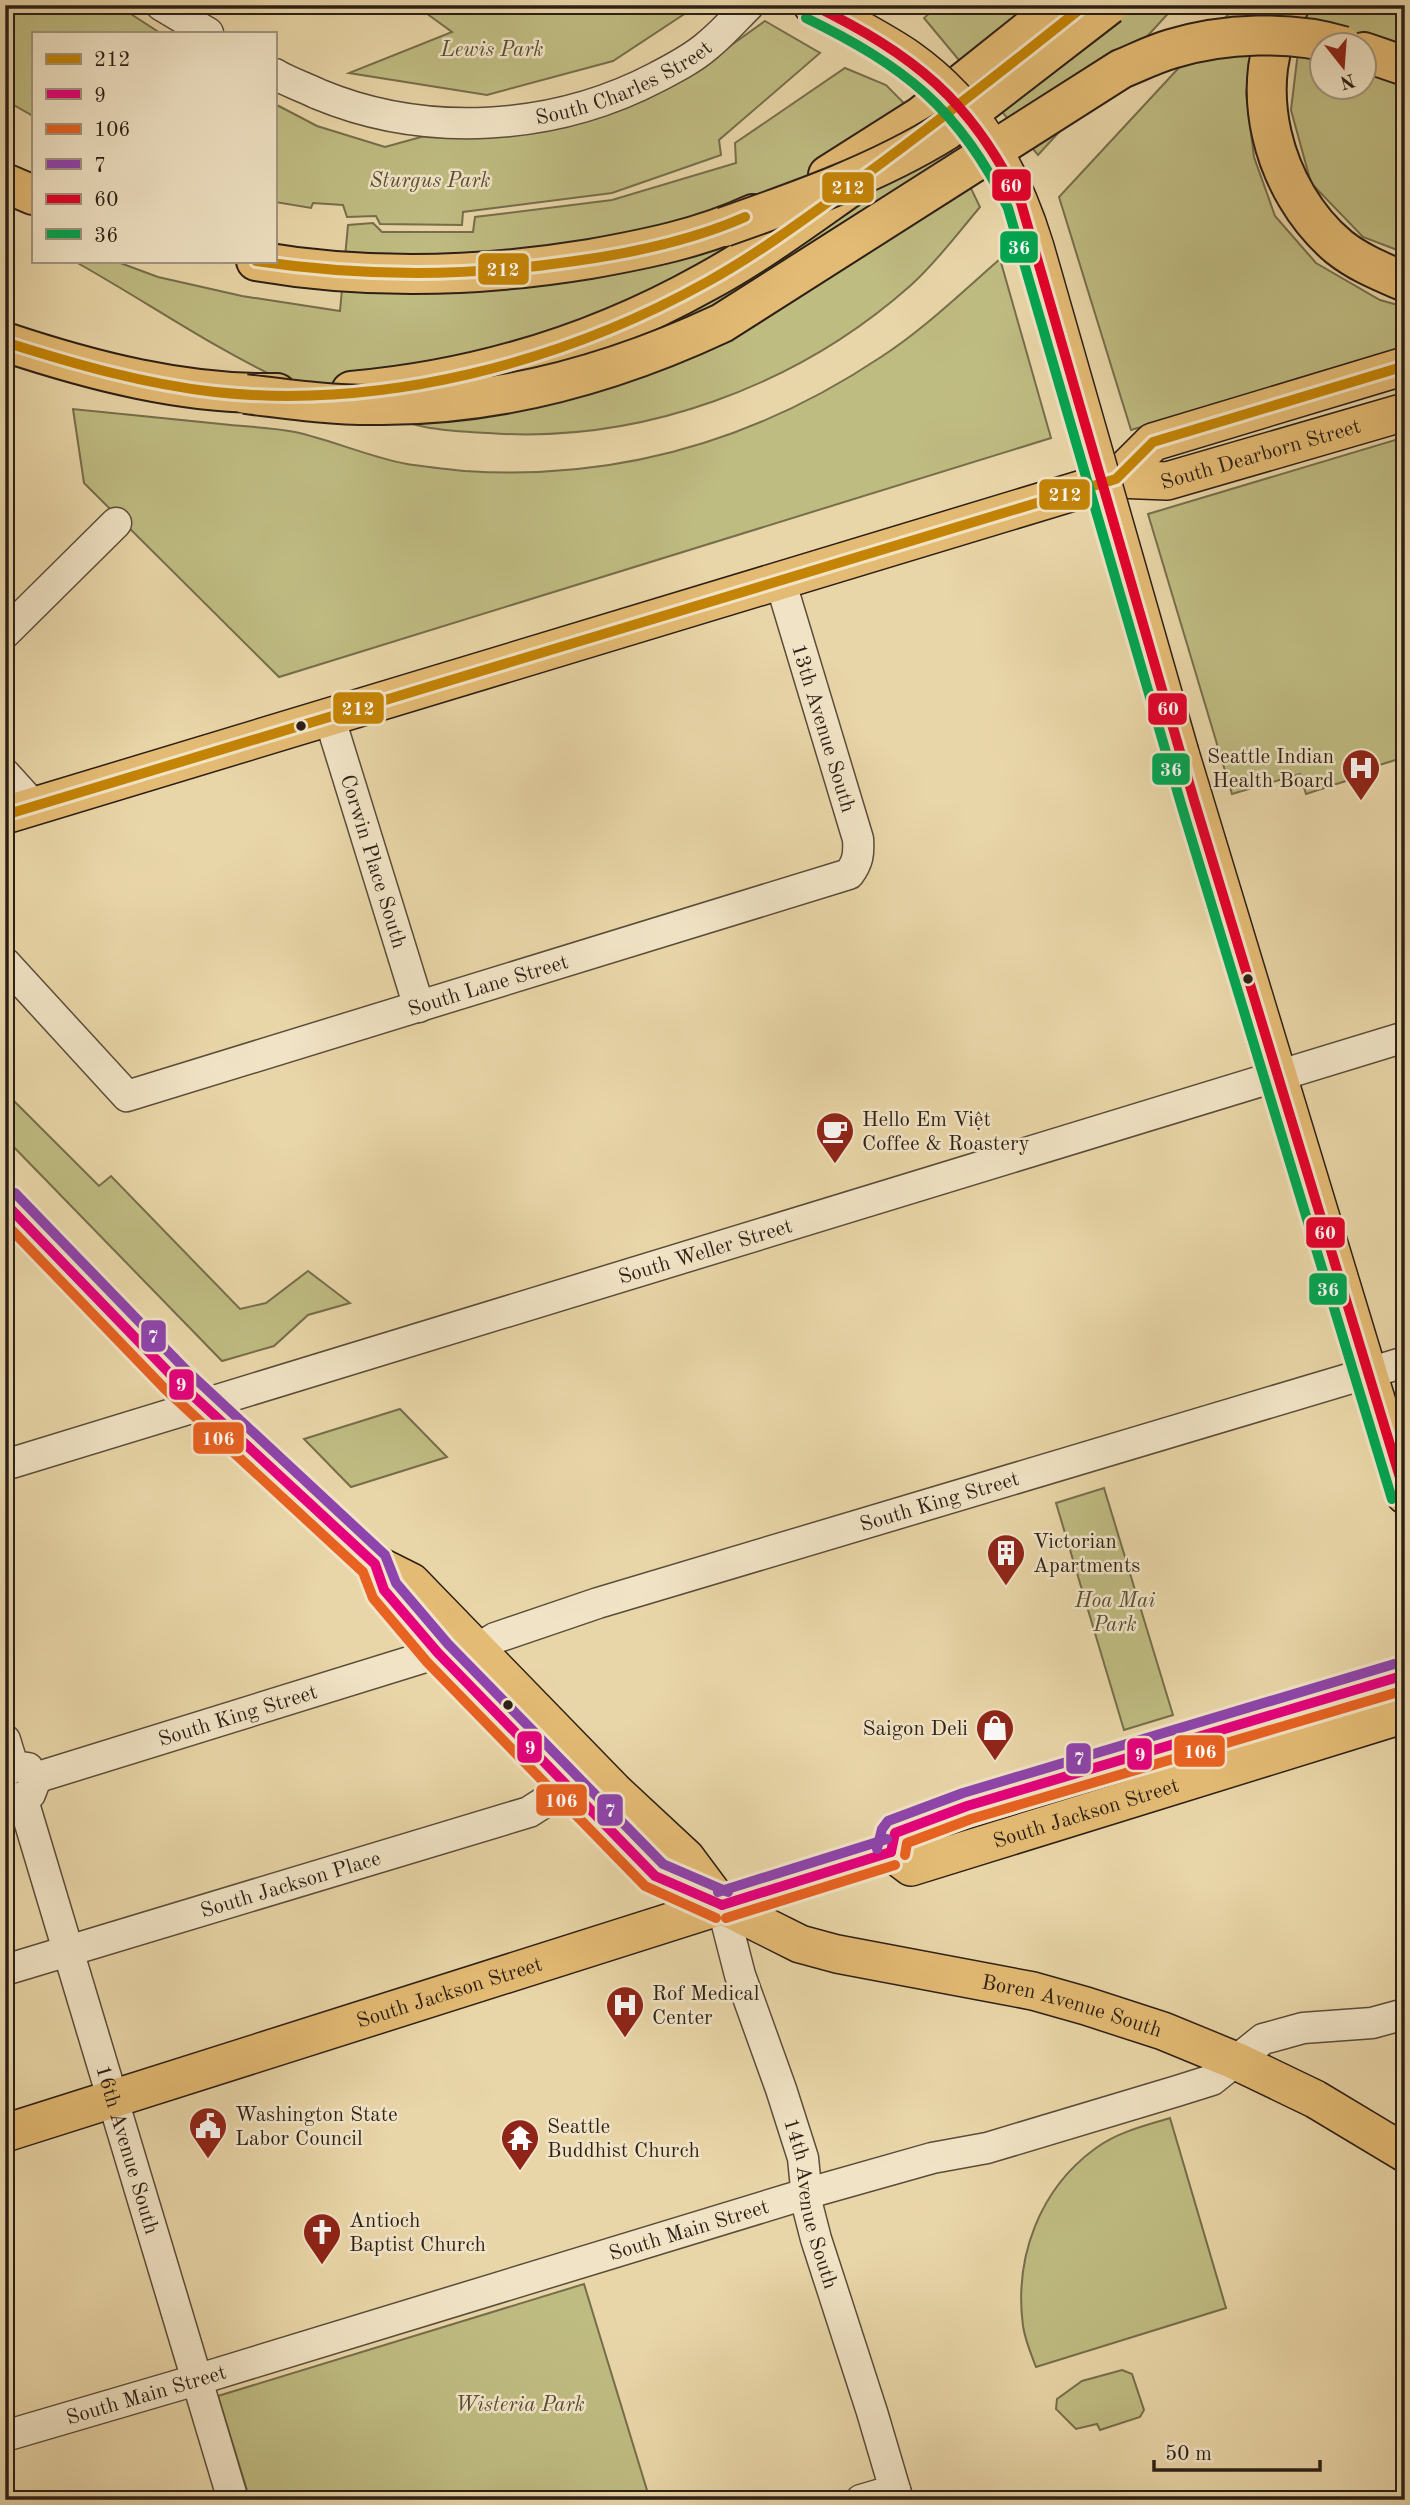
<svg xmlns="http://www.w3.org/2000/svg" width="1410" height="2505" font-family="'Old Standard TT',serif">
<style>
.green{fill:#bfbc82;stroke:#766e4c;stroke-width:2;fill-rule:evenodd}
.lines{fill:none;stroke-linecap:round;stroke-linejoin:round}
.minor-casing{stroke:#5b4d3a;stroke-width:33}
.major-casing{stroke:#2c1f16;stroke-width:40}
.highway-casing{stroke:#2c1f16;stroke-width:42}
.minor{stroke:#f1e4c6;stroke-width:30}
.major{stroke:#e4bb74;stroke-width:37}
.highway{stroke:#e4bb74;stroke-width:38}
.major-bridge-casing{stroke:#2c1f16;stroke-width:40;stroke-linecap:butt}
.highway-bridge-casing{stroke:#2c1f16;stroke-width:42;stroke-linecap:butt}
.major-bridge{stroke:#e4bb74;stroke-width:37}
.highway-bridge{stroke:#e4bb74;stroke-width:38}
.bus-1-casing{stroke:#f1e4c6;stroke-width:16}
.bus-2-casing{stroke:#f1e4c6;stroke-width:16}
.bus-3-casing{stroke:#f1e4c6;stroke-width:16}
.bus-4-casing{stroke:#f1e4c6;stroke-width:16}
.bus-5-casing{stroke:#f1e4c6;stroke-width:16}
.bus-6-casing{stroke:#f1e4c6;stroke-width:16}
.bus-1{stroke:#c48406;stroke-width:10}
.bus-2{stroke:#e5007d;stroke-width:10}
.bus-3{stroke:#e86221;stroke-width:10}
.bus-4{stroke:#8e44ad;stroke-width:10}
.bus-5{stroke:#e4002b;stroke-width:10}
.bus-6{stroke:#00a651;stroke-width:10}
.bus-dot{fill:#2c1f16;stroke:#f1e4c6;stroke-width:2.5}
.labels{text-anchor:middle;stroke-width:5;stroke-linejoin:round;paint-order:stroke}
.park-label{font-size:21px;font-style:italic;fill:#584e36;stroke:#f1e4c6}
.street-label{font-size:21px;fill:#2c1f16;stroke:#f1e4c6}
.poi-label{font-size:21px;fill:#2c1f16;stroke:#f1e4c6;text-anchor:start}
.line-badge{stroke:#f1e4c6;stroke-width:2.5}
.badge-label{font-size:19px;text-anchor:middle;font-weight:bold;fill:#fff}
</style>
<rect width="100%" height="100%" fill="#e9d6a8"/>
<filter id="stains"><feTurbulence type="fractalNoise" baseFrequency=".00286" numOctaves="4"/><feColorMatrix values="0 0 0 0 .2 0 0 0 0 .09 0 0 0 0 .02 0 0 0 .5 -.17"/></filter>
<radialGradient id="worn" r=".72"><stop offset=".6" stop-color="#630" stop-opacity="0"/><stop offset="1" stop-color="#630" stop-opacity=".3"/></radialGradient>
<g class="green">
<polygon points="5,5 117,5 160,33 33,33 33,116 5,100"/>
<polygon points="415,5 698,5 613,61 487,95 349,73 452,32"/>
<polygon points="939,5 1176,5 1038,155 924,18"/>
<polygon points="1237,5 1270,5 1251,55 1246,93 1254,157 1275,216 1316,263 1380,300 1405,307 1405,348 1131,430 1059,197"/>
<path d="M1313 5H1405V253L1363 237 1311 183 1291 110 1297 60 1306 17ZM1322 46H1364V88H1322Z"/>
<polygon points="765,21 820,53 719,140 721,155 612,193 463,212 462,225 380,224 376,216 347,217 343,205 313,203 311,208 275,202 275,104 317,126 385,147 432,134 699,68"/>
<path d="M845 68 886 85 955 155 980 207C958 233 936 263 910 286 796 387 640 444 488 433 467 432 445 431 425 427 394 420 364 410 334 399 318 393 300 388 284 381 211 347 144 300 74 261H115L158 277 242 296 340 311 348 225 373 223 382 232H473L475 217 612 200 736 163 735 143Z"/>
<path d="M1000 259 1051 438 279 677 84 483 73 409C122 414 172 419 221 424 245 427 271 427 295 432 332 440 369 457 407 464 425 467 446 469 465 471 616 481 755 441 881 357 924 329 961 293 1000 259Z"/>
<polygon points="1405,437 1405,757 1354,773 1355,778 1306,794 1300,774 1232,794 1148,514"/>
<polygon points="15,1102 99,1186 111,1176 240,1309 266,1303 308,1271 350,1303 308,1315 274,1346 222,1361 5,1138 5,1111"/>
<polygon points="400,1409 447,1457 351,1487 304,1439"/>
<polygon points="1104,1488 1173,1715 1124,1730 1056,1503"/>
<path d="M1170 2118 1226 2308 1036 2367C1031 2354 1025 2340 1023 2326 1014 2258 1039 2189 1096 2148 1118 2132 1144 2126 1170 2118Z"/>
<polygon points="584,2284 650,2500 250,2500 218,2396"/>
<polygon points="1122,2370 1132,2374 1144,2410 1140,2417 1100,2430 1097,2424 1076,2429 1056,2409 1057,2399 1082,2381"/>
</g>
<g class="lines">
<defs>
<g id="minor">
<polyline points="161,5 208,33"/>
<path id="s1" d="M275 74C288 82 304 87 318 94 426 139 554 131 657 77 674 68 692 59 707 46 722 34 735 19 749 5"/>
<polyline points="5,633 116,523"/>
<path id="s2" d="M329 716 419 1007"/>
<polyline points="5,774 34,806"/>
<path id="s3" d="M5 963 127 1096 849 874C858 862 859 854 858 839L780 580"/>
<path id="s4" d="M5 1465 1405 1037"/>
<path id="s5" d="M477 1649 495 1638 598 1603 1405 1362"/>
<polyline points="5,1740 13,1766"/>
<polyline points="5,1773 13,1766 28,1768 35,1781 30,1794"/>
<path id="s6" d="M35 1778 438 1653"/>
<path id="s7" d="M22 1797 233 2500"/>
<path id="s8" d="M722 1905 740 1975 781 2089 803 2158 808 2208 816 2239 872 2412 898 2500"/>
<path id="s9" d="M5 1970 529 1812 568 1787"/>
<path id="s10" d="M5 2436 196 2380 812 2192 932 2158 987 2148 1177 2091 1212 2080 1263 2039 1303 2028 1372 2023 1405 2014"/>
<polyline points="861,2500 895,2490"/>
</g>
<g id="major">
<polyline points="812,5 854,26"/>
<polyline points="1116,479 1153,442 1405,366"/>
<polyline points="1180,753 1405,1495"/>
<path id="s11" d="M5 815 1116 479 1167 481 1405 412"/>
<polyline points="5,1203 175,1379 228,1430 375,1564 411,1582 614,1791 686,1858 721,1905"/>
<path id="s12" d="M375 1564 384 1590 438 1653 655 1876 722 1905 800 1944 837 1954 1033 1991 1086 2006 1163 2031 1236 2061 1315 2099 1405 2153"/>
<polyline points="891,1852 895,1833 967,1806 1405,1675"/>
<path id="s13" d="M891 1852 911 1867 1405 1714"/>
<path id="s14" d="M5 2133 891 1852"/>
</g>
<g id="highway">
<path d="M1290 5C1242 81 1273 192 1339 247 1359 263 1382 272 1405 282"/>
<polyline points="1364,52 1405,66"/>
<polyline points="828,175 921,116 1060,5"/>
<polyline points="5,183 33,195"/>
<path d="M256 261C366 280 480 277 590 259 646 249 701 238 753 214"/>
<path d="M5 342C92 371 185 395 277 393"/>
<path d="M351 391C476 380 597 343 706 282 756 255 802 221 849 188"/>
</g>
</defs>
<use href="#minor" class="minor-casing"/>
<use href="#major" class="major-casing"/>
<use href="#highway" class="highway-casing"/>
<use href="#minor" class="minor"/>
<use href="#major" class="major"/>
<use href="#highway" class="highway"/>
<defs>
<path id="major-bridge" d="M854 26C873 37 892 47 909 59 975 106 1012 172 1035 247L1180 753"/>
<g id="highway-bridge">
<path d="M724 227C801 200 878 173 947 130L1109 5"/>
<path d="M245 394C287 399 329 405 372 405 494 407 613 374 722 323L1121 69C1138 62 1154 54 1171 49 1223 33 1292 30 1343 46"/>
</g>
</defs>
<use href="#major-bridge" class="major-bridge-casing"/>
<use href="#highway-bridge" class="highway-bridge-casing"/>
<use href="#major-bridge" class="major-bridge"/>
<use href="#highway-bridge" class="highway-bridge"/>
<defs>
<g id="bus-1">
<path d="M256 261C363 277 468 277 575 261 633 253 691 241 745 217"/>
<path d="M5 342C74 364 144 384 215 392 383 410 561 363 707 282 754 256 798 224 842 192 925 132 1005 69 1085 5"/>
<polyline points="5,815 1116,479 1153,442 1405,366"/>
</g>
<g id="bus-2">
<polyline points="5,1203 175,1379 375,1564 384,1590 438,1653 655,1876 722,1905"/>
<polyline points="891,1852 895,1833 967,1806 1405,1675"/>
<polyline points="722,1905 891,1852"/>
</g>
<g id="bus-3">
<polyline points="5,1223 165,1389 363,1572 373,1598 427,1662 645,1886 716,1918"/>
<polyline points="905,1855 907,1843 971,1819 1405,1690"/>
<polyline points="726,1918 895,1865"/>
</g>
<g id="bus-4">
<polyline points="15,1193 185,1369 385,1555 396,1583 448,1644 663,1864 728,1892"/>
<polyline points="877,1849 882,1829 888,1821 963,1793 1401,1662"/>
<polyline points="718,1892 887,1839"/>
</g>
<path id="bus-5" d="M813 5C914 55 971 99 1021 203L1194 800 1405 1494"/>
<path id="bus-6" d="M806 18C904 66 959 108 1008 208L1181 804 1392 1499"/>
</defs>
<use href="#bus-1" class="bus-1-casing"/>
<use href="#bus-2" class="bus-2-casing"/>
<use href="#bus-3" class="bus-3-casing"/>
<use href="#bus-4" class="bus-4-casing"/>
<use href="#bus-5" class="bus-5-casing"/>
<use href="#bus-6" class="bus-6-casing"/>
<use href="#bus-1" class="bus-1"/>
<use href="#bus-2" class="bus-2"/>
<use href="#bus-3" class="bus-3"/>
<use href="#bus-4" class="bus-4"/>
<use href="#bus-5" class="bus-5"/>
<use href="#bus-6" class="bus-6"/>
</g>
<defs>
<symbol id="hospital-pin" viewBox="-11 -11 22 30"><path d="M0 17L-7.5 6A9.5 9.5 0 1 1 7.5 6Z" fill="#8f2418" stroke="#f1e4c6"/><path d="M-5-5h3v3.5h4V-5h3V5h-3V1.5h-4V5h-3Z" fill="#fff"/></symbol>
<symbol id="cafe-pin" viewBox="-11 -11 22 30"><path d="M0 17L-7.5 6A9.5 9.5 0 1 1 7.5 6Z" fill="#8f2418" stroke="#f1e4c6"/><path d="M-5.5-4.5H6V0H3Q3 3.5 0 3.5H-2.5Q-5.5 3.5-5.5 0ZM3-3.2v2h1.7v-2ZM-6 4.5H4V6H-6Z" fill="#fff"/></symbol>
<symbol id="building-pin" viewBox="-11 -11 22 30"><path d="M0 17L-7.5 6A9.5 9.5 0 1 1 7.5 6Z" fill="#8f2418" stroke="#f1e4c6"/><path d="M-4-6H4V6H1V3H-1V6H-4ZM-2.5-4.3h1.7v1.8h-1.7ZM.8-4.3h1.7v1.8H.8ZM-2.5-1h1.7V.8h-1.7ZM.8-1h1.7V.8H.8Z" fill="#fff"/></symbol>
<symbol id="shop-pin" viewBox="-11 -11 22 30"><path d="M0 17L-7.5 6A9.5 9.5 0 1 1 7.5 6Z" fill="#8f2418" stroke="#f1e4c6"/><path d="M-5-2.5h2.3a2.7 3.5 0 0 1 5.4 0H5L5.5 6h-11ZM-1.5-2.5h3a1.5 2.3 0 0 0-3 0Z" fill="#fff"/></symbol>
<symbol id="civic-pin" viewBox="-11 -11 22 30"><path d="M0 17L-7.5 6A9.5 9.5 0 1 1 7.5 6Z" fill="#8f2418" stroke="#f1e4c6"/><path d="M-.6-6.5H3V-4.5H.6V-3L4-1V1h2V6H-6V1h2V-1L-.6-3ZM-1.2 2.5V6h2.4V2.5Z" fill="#fff"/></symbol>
<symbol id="temple-pin" viewBox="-11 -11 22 30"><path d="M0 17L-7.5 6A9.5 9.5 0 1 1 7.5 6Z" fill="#8f2418" stroke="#f1e4c6"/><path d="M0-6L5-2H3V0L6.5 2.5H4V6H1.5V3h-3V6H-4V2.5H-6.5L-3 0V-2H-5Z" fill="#fff"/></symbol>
<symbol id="church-pin" viewBox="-11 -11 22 30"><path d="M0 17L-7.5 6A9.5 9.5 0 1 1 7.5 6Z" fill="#8f2418" stroke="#f1e4c6"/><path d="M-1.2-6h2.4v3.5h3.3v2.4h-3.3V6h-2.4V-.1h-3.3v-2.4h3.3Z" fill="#fff"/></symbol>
</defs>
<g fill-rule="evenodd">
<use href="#hospital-pin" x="1339" y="746" width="44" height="60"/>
<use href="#cafe-pin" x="813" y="1109" width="44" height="60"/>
<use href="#building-pin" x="984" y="1531" width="44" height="60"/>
<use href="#shop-pin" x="973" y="1706" width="44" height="60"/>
<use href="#hospital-pin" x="603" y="1983" width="44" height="60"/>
<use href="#civic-pin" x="186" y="2104" width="44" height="60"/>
<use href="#temple-pin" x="498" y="2116" width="44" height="60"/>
<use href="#church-pin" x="300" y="2210" width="44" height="60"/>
</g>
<g class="bus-dot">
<circle cx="301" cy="726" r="6"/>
<circle cx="1248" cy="979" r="6"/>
<circle cx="508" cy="1705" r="6"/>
</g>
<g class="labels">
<g class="park-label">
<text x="492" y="56">Lewis Park</text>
<text x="430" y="187">Sturgus Park</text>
<text x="1115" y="1607">Hoa Mai<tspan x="1115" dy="24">Park</tspan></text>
<text x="520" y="2411">Wisteria Park</text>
</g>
<g class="street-label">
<text dy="7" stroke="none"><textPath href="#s1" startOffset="364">South Charles Street</textPath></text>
<text dy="7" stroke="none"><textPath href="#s11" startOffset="1309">South Dearborn Street</textPath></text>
<text transform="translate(824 728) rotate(73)" y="7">13th Avenue South</text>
<text dy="7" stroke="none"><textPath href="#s2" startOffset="152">Corwin Place South</textPath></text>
<text dy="7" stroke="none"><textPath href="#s3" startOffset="558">South Lane Street</textPath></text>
<text dy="7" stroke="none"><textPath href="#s4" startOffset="732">South Weller Street</textPath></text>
<text dy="7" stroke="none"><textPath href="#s5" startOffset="486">South King Street</textPath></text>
<text dy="7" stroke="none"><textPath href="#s6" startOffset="212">South King Street</textPath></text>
<text dy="7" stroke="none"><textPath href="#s13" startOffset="208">South Jackson Street</textPath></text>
<text dy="7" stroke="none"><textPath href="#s9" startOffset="298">South Jackson Place</textPath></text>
<text dy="7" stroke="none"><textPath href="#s14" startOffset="466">South Jackson Street</textPath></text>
<text dy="7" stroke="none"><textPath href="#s12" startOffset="861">Boren Avenue South</textPath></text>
<text dy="7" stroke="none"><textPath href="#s7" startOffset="368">16th Avenue South</textPath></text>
<text dy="7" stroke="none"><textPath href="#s8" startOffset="312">14th Avenue South</textPath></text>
<text dy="7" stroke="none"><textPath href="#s10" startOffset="714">South Main Street</textPath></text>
<text dy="7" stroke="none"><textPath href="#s10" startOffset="147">South Main Street</textPath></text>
</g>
<g class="poi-label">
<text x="1334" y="763" text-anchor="end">Seattle Indian<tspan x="1334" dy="24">Health Board</tspan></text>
<text x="862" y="1126">Hello Em Việt<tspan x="862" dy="24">Coffee &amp; Roastery</tspan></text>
<text x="1033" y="1548">Victorian<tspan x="1033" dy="24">Apartments</tspan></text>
<text x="968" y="1735" text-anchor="end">Saigon Deli</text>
<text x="652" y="2000">Rof Medical<tspan x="652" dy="24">Center</tspan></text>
<text x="235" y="2121">Washington State<tspan x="235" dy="24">Labor Council</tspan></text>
<text x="547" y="2133">Seattle<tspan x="547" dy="24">Buddhist Church</tspan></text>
<text x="349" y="2227">Antioch<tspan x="349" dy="24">Baptist Church</tspan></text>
</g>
</g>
<g class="line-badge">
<rect x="991" y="168" width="41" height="34" rx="7" fill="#e4002b"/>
<rect x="821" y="171" width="54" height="33" rx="7" fill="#c48406"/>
<rect x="999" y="230" width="40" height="34" rx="7" fill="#00a651"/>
<rect x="477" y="252" width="53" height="34" rx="7" fill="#c48406"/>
<rect x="1038" y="478" width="53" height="33" rx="7" fill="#c48406"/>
<rect x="332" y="691" width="53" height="34" rx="7" fill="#c48406"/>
<rect x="1147" y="692" width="41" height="34" rx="7" fill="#e4002b"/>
<rect x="1151" y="752" width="40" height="34" rx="7" fill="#00a651"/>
<rect x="1305" y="1216" width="41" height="33" rx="7" fill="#e4002b"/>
<rect x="1308" y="1272" width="40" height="34" rx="7" fill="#00a651"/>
<rect x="140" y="1319" width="27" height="34" rx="7" fill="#8e44ad"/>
<rect x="168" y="1368" width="27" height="33" rx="7" fill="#e5007d"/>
<rect x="192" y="1421" width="53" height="34" rx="7" fill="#e86221"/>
<rect x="516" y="1730" width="27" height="34" rx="7" fill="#e5007d"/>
<rect x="1173" y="1734" width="53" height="34" rx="7" fill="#e86221"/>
<rect x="1126" y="1737" width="27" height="34" rx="7" fill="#e5007d"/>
<rect x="1065" y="1742" width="27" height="33" rx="7" fill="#8e44ad"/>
<rect x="535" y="1783" width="53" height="34" rx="7" fill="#e86221"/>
<rect x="596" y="1793" width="28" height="34" rx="7" fill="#8e44ad"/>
</g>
<g class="badge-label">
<text x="1011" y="192">60</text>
<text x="848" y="194">212</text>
<text x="1019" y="254">36</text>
<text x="503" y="276">212</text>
<text x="1065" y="501">212</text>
<text x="358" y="715">212</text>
<text x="1168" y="715">60</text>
<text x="1171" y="776">36</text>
<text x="1325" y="1239">60</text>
<text x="1328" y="1296">36</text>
<text x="153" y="1343">7</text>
<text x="181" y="1391">9</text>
<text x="218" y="1445">106</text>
<text x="530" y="1754">9</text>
<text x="1200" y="1758">106</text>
<text x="1140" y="1761">9</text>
<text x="1079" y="1765">7</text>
<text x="561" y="1807">106</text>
<text x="610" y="1817">7</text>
</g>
<rect width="1410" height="2505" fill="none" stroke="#e9d6a8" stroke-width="28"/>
<rect x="7" y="7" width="1396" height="2491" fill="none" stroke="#2c1f16" stroke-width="3.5"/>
<rect x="14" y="14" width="1382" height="2477" fill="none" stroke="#2c1f16" stroke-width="2"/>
<rect x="32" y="32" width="245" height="231" fill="#f1e4c6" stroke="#a29580" stroke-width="2"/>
<rect x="46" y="54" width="35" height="10" fill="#c48406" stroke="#a29580" stroke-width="2"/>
<text x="94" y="66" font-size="21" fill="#2c1f16">212</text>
<rect x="46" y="89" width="35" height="10" fill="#e5007d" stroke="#a29580" stroke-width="2"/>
<text x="94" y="102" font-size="21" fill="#2c1f16">9</text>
<rect x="46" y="124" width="35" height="10" fill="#e86221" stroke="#a29580" stroke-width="2"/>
<text x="94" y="136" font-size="21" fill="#2c1f16">106</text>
<rect x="46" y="159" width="35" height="10" fill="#8e44ad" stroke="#a29580" stroke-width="2"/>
<text x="94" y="172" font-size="21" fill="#2c1f16">7</text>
<rect x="46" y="194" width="35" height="10" fill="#e4002b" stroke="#a29580" stroke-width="2"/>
<text x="94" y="206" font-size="21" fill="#2c1f16">60</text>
<rect x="46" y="229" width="35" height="10" fill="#00a651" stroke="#a29580" stroke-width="2"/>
<text x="94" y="242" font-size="21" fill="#2c1f16">36</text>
<g transform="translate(1343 66) rotate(163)"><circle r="33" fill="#f1e4c6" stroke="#a29580" stroke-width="2"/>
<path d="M0-5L12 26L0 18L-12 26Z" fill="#8f2418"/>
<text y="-10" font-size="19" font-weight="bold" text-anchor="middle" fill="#2c1f16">N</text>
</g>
<path d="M1154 2460v10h166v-10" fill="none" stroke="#2c1f16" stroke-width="3.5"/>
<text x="1165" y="2460" font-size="21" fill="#2c1f16" stroke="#f1e4c6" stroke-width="5" paint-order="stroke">50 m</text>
<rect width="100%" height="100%" filter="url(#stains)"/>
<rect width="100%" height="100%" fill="url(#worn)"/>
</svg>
